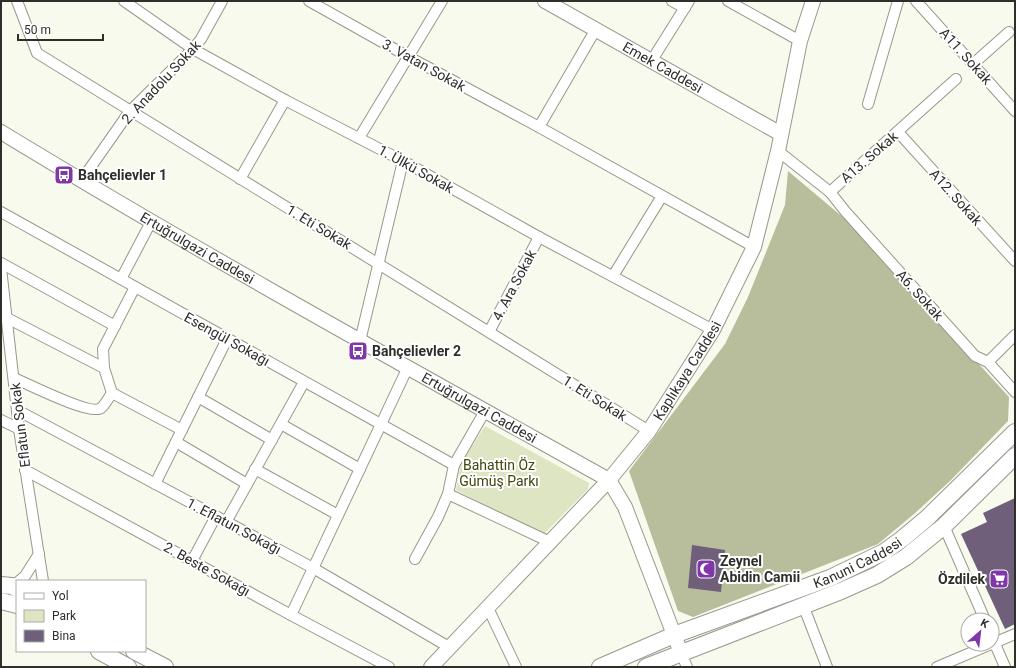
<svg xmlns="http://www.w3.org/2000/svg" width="1016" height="668" font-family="Roboto,sans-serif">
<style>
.green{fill:#dee5c2}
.forest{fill:#b8be9b}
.building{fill:#6f5f7b}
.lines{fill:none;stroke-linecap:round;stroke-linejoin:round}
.street-casing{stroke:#96998d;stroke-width:12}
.secondary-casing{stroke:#96998d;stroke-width:16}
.primary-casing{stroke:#96998d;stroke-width:18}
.street{stroke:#fff;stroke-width:10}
.secondary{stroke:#fff;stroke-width:14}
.primary{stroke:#fff;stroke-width:16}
.labels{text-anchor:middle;stroke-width:4;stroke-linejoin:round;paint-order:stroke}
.street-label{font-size:14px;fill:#2e2f2a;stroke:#fff}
.poi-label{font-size:14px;font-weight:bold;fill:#2e2f2a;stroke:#fff;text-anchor:start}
.park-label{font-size:14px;fill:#40460c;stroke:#fff}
</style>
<rect width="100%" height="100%" fill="#f8faed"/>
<polygon class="green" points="485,426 589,483 588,489 543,535 456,490 461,463"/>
<polygon class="forest" points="788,171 851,224 1009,397 1008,421 950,481 914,514 878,544 693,617 678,611 629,471 725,344 748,297 785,205"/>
<g class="building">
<polygon points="1015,498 1015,624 1005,629 961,534 987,522 983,513"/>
<polygon points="692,545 725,550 721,592 688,588"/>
</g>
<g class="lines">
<defs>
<g id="street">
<polyline points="17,1 37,53 649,431"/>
<polyline points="124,1 193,49 285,100 403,161 539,237 713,330"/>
<polyline points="309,1 407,56 539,127 754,247"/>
<polyline points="672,1 685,8"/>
<polyline points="728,1 800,41"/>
<polyline points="916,1 1015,111"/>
<polyline points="652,60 689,1"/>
<polyline points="973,64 1009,32"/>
<polyline points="868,104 898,1"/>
<polyline points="539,127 596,29"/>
<polyline points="898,132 1015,261"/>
<polyline points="359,138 442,1"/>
<polyline points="778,151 830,192 956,79"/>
<polyline points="240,179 285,100"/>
<polyline points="81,181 130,111 193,49 201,39 222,1"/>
<polyline points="830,192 845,211 975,356 988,362 1015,392"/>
<polyline points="1,212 454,465"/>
<polyline points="1,263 115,326"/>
<polyline points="1,268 19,429 43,581"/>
<polyline points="613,276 662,196"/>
<polyline points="121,279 151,222"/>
<polyline points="135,287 103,349 104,368 112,393 182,430"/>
<polyline points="7,318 104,368"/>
<polyline points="489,332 539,237"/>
<polyline points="360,341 403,161"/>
<polyline points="988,362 1015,335"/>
<path d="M14 378C28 384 91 416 101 408 105 405 109 397 112 393"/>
<polyline points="198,397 272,440"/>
<polyline points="17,410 313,568 449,647"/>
<polyline points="1,420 19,429"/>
<polyline points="281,424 360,469"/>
<polyline points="176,442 247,484"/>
<polyline points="255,469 338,515"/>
<polyline points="25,470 291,615 389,667"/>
<polyline points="155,484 227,339"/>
<polyline points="448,494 550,542"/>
<polyline points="226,522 304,382"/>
<polyline points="944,526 985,620"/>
<polyline points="415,559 438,517 448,494 454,465 485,411"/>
<polyline points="192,561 216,516"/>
<polyline points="19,581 25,576 39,554"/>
<polyline points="803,605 827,667"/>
<polyline points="488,608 516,667"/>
<polyline points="291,615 408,367"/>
<polyline points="992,637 1005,667"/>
<polyline points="681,653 687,667"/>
<polyline points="937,667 1015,634"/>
</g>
<g id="secondary">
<path id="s1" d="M545 1 781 134"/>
<path id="s2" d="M1 132C200 253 405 366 609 480L625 507 681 653"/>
<path id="s3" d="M431 667 609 480 649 431 713 330 754 247 778 151 800 41 813 1"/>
</g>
<g id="primary">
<polyline points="1,585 12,586 17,589"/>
<polyline points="1,601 17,605"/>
<polyline points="99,651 128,667"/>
<polyline points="134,651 165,667"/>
<path id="s4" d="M600 667 674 635 830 578 884 552 902 539 926 519 1015 432"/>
<polyline points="646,667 841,591 877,575 906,557 944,526 1015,456"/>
</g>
</defs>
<use href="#street" class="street-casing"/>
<use href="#secondary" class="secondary-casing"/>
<use href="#primary" class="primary-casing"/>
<use href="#street" class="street"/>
<use href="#secondary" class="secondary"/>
<use href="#primary" class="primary"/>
</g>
<defs>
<symbol id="bus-square" viewBox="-11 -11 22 22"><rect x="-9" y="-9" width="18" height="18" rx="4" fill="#7f37a9" stroke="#fff"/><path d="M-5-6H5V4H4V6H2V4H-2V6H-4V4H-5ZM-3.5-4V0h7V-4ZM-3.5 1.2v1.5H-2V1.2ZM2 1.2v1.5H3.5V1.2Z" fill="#fff"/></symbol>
<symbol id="mosque-square" viewBox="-11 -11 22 22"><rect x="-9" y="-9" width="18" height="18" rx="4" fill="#7f37a9" stroke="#fff"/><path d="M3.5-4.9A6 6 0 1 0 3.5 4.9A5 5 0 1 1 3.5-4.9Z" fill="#fff"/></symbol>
<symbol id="supermarket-square" viewBox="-11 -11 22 22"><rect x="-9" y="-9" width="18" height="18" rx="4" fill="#7f37a9" stroke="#fff"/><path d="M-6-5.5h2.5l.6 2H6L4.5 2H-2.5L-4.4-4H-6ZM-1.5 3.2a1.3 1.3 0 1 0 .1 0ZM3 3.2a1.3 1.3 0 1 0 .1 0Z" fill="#fff"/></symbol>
</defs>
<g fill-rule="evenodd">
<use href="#bus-square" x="53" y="164" width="22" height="22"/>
<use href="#bus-square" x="347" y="340" width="22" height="22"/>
<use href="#mosque-square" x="695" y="558" width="22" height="22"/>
<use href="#supermarket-square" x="988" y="568" width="22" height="22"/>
</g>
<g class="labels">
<g class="street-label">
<text transform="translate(966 56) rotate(48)" y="5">A11. Sokak</text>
<text transform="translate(424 65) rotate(29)" y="5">3. Vatan Sokak</text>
<text dy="5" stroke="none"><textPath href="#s1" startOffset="135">Emek Caddesi</textPath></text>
<text transform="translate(161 82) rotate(-47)" y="5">2. Anadolu Sokak</text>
<text transform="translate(869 157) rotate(-41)" y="5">A13. Sokak</text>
<text transform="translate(416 169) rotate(29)" y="5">1. Ülkü Sokak</text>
<text transform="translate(956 197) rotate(48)" y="5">A12. Sokak</text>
<text transform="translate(319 227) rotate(31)" y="5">1. Eti Sokak</text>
<text dy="5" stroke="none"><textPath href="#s2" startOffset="228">Ertuğrulgazi Caddesi</textPath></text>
<text transform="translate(514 285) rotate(-62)" y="5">4. Ara Sokak</text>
<text transform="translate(920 295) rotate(48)" y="5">A6. Sokak</text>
<text transform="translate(227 339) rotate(29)" y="5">Esengül Sokağı</text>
<text dy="5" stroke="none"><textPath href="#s3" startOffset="393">Kaplıkaya Caddesi</textPath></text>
<text transform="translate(595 398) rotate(32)" y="5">1. Eti Sokak</text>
<text dy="5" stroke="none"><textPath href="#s2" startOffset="552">Ertuğrulgazi Caddesi</textPath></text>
<text transform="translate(20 425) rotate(-97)" y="5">Eflatun Sokak</text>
<text transform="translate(234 526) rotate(28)" y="5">1. Eflatun Sokağı</text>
<text dy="5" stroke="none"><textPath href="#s4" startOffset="278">Kanuni Caddesi</textPath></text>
<text transform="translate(207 569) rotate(29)" y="5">2. Beste Sokağı</text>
</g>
<g class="poi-label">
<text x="78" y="180">Bahçelievler 1</text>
<text x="372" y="356">Bahçelievler 2</text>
<text x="720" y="566">Zeynel<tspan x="720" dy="16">Abidin Camii</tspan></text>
<text x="985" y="584" text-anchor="end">Özdilek</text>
</g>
<g class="park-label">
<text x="499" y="470">Bahattin Öz<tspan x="499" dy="16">Gümüş Parkı</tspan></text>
</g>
</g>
<rect width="1016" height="668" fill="none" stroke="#2e2f2a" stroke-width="4"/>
<rect x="16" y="580" width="130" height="72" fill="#ffffff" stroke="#abacaa"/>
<rect x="24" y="593" width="20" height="6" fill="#ffffff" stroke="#abacaa"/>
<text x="52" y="600" font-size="12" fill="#2e2f2a">Yol</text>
<rect x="24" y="610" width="20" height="12" fill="#dee5c2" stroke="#abacaa"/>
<text x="52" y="620" font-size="12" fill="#2e2f2a">Park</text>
<rect x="24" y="630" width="20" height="12" fill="#6f5f7b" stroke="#abacaa"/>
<text x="52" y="640" font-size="12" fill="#2e2f2a">Bina</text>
<g transform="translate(980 632) rotate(28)"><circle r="19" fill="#ffffff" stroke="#abacaa"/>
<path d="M0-3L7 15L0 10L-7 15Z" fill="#7f37a9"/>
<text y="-6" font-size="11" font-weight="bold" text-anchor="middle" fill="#2e2f2a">K</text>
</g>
<path d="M18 34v6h85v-6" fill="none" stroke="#2e2f2a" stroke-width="2"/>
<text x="24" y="34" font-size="12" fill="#2e2f2a" stroke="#ffffff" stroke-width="3" paint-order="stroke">50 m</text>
</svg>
